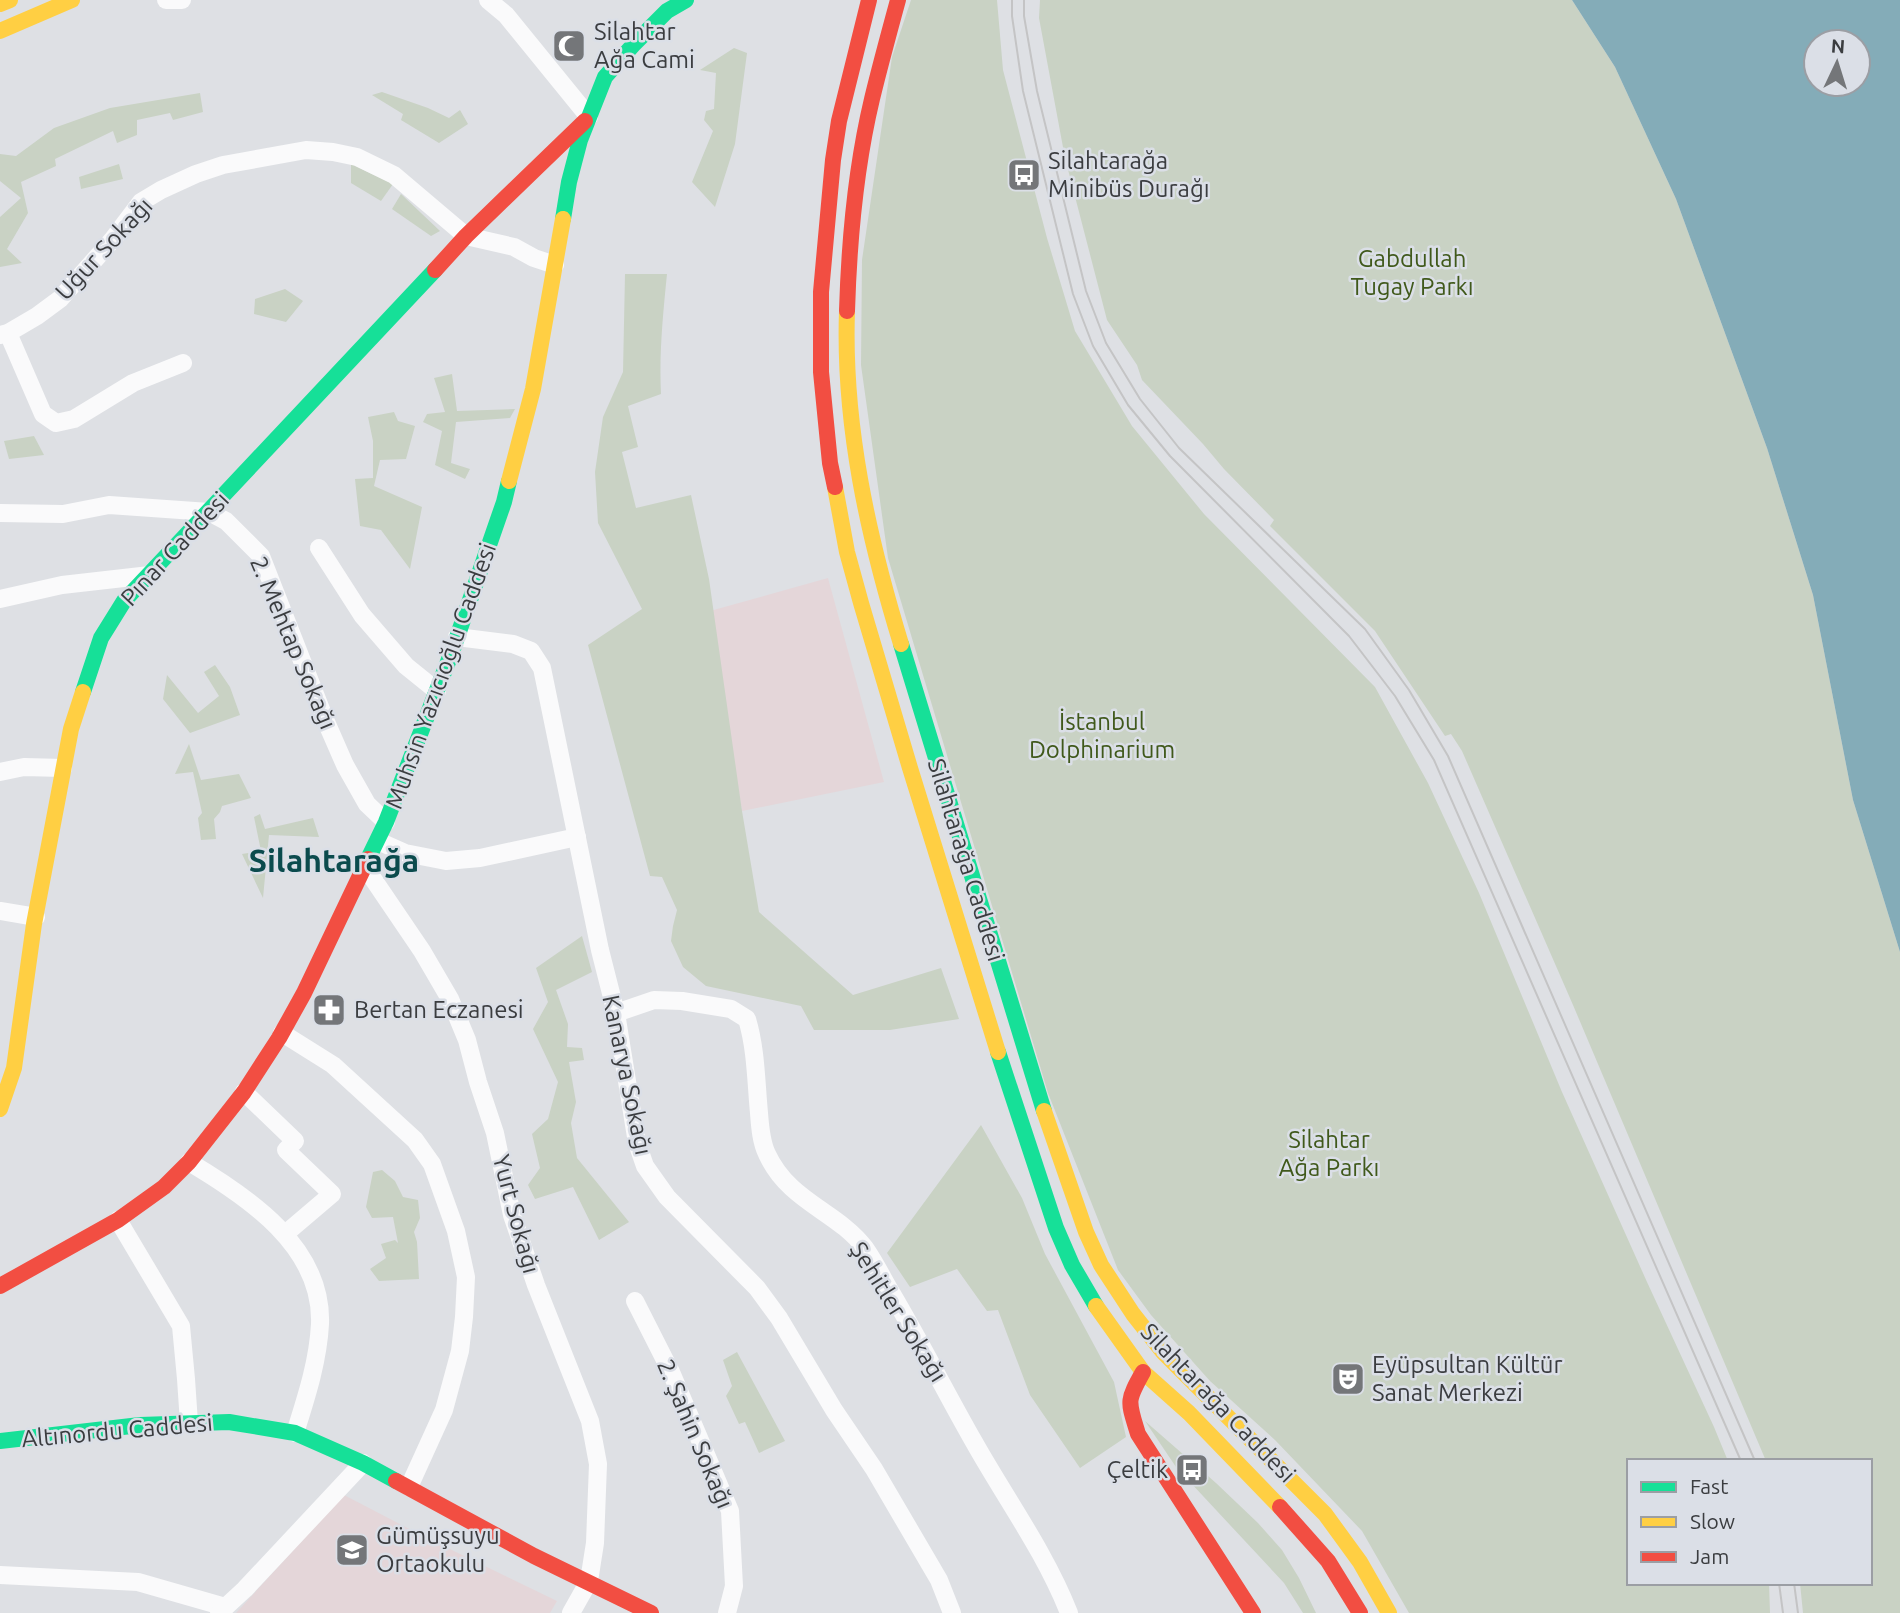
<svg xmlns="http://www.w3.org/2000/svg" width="1900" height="1613" font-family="Ubuntu,sans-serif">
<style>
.education{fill:#e4d6d9}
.green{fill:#c9d2c4}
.water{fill:#84acb8;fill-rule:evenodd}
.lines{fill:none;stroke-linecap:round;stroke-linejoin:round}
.street{stroke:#fafafb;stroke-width:18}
.fast{stroke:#16e098;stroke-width:16}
.slow{stroke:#ffcf43;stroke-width:16}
.jam{stroke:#f24e42;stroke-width:16}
.tram{stroke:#c4c4c5;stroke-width:2}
.labels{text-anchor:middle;stroke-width:5;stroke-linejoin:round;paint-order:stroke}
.poi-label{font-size:24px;fill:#3b3d40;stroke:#dbdfe7;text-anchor:start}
.street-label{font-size:24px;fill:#3b3d40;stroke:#dbdfe7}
.park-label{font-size:24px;fill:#40591b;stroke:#dbdfe7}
.district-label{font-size:32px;font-weight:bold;fill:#0b4b4d;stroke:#dbdfe7}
</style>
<rect width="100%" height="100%" fill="#dee0e4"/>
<g class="education">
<polygon points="828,578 884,782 742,811 710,611"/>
<polygon points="344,1495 421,1535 557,1601 550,1613 236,1613"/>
</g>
<g class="green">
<polygon points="911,0 997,0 1003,70 1047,238 1075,331 1132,426 1204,514 1375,687 1428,783 1479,893 1562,1092 1647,1282 1714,1427 1728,1461 1629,1461 1629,1583 1769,1583 1770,1613 1409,1613 1362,1531 1275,1440 1210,1381 1151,1315 1118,1270 1048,1093 888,558 861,365 862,260 892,57"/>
<polygon points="1040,0 1572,0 1615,67 1676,199 1767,448 1813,595 1853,800 1900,952 1900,1613 1803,1613 1800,1583 1870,1583 1870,1461 1766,1461 1573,1005 1462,751 1451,734 1445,736 1375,631 1270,526 1274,520 1224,469 1203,444 1142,380 1137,365 1107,320 1065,158 1039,18"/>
<polygon points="734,48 747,53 735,144 715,207 692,182 713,131 704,120 706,111 714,109 716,73 700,70"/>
<polygon points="382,92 428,108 449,118 460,110 468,124 439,143 401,120 403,114 372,95"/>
<polygon points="200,93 203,112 173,120 170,113 137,120 137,135 117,143 113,131 55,159 56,166 21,182 28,213 7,249 22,263 0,267 0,217 21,198 0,181 0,154 16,156 54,128 110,108"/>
<polygon points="119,164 123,179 81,189 79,177"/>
<polygon points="351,164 393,184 381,201 351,183"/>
<polygon points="401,194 440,231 431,236 392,209"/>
<path d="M625 274H667C663 314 659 354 661 394L628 406 638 447 622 452 636 508 691 495 709 579 742 811 759 912 853 995 941 968 959 1019 890 1030H814L801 1006 706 986 683 967 671 941 673 926 677 910 662 877 650 876 588 645 642 609 598 523 595 472 603 417 623 372Z"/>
<polygon points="285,289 303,301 286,322 254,314 255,299"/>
<polygon points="452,374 457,411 515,409 510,418 456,422 451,463 470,469 465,479 435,465 442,431 423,422 427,414 445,412 434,378"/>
<polygon points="394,412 398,421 415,426 406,459 380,460 374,486 422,507 410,569 381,530 360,526 355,479 373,478 373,441 368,417"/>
<polygon points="34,436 44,455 9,459 4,441"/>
<polygon points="215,665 230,687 240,715 190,733 163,699 167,675 198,713 219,696 204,672"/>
<polygon points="189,744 201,780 239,774 251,798 222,806 220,812 214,819 216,839 201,840 198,818 202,813 193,772 175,774"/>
<polygon points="260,814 265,829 313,818 319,837 269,835 263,898 242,854 261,851 254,817"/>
<polygon points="582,936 592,972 556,990 568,1024 567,1047 582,1048 584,1060 569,1062 576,1102 571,1123 577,1158 629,1222 599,1240 573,1187 535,1199 528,1185 540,1168 532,1134 548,1119 558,1082 533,1029 548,1002 536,968"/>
<polygon points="981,1125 1022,1198 1045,1254 1114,1382 1126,1437 1080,1468 1030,1395 998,1310 987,1311 957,1269 910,1287 887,1253"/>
<polygon points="382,1170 395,1181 403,1197 418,1200 420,1218 414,1232 417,1242 419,1279 379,1281 370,1269 386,1258 381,1244 395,1240 398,1243 393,1217 372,1218 366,1207 373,1172"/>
<polygon points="737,1352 785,1441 759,1453 745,1422 739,1424 726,1396 732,1386 723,1360"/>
<polygon points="1145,1421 1216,1483 1258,1523 1282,1550 1299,1578 1316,1613 1303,1613 1284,1583 1176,1467"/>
</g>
<path class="water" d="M1572 0H1900V952L1853 800 1813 595 1767 448 1676 199 1615 67ZM1816 42H1858V84H1816Z"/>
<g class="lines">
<g class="street">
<polyline points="166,0 182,0"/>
<polyline points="488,0 506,15 589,117"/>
<polyline points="8,333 43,414 56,423 74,419 133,383 183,363"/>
<polyline points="0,335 8,333 37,316 60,299 113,239 141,202 161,190 196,174 223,165 306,150 333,152 357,157 394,175 466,236 514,247 534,258 555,265"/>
<polyline points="0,513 63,514 109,505 209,512 226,521 261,556 324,717 345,765 367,804 386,822"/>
<polyline points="319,548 362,615 406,666 437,691"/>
<polyline points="0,599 62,585 150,575"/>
<polyline points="457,637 513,644 531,651 542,668 600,950 616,1013 637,1143 645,1166 667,1197 757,1288 779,1318 834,1410 874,1469 939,1580 952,1613"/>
<polyline points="0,772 24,767 63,768"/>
<polyline points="378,841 405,853 446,861 480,858 577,837"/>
<polyline points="365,867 422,951 450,999 467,1040 478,1082 495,1133 512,1215 536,1285 590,1421 598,1464 595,1543 589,1581 571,1613"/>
<polyline points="0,911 36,917"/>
<path d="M616 1013 654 1000 682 1001 731 1009 747 1019C756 1049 756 1081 759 1113 760 1126 761 1142 767 1154 789 1202 837 1211 865 1248 875 1262 883 1279 892 1294 921 1343 946 1393 974 1442 1006 1499 1045 1552 1069 1613"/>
<polyline points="282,1033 333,1065 415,1140 432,1164 456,1231 466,1277 464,1317 460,1351 444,1410 409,1487"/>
<polyline points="244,1092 295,1141 286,1150 332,1194 285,1234"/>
<path d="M189 1162C248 1197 323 1247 320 1324 318 1362 306 1398 295 1433"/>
<polyline points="118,1220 181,1326 186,1379 189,1423"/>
<polyline points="635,1301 671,1372 730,1511 734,1586 727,1613"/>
<polyline points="0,1575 138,1582 225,1607"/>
<polyline points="219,1613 245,1589 363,1463"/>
</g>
<g class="fast">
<polyline points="563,219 569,182 580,140 605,77 634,44 667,11 686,0"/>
<polyline points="901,644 1044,1111"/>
<polyline points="83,692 101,638 124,601 435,270"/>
<polyline points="368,859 386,822 453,649 504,502 509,481"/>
<polyline points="998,1052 1056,1228 1072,1265 1096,1306"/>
<polyline points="0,1441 140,1425 229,1422 295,1433 363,1463 396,1481"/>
</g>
<g class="slow">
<polyline points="0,4 10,0"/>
<polyline points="0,31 72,0"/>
<path d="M847 311C843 425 868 536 901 644"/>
<polyline points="509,481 533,389 563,219"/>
<polyline points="835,487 847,552 861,603 910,768 998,1052"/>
<polyline points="0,1109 14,1068 34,924 71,729 83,692"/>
<polyline points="1044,1111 1086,1232 1101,1265 1133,1314 1163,1352 1325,1514 1360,1562 1389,1613"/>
<polyline points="1096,1306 1143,1372 1189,1413 1280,1507"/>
</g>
<g class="jam">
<polyline points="435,270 466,236 585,121"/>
<path d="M847 311C849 243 856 166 872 99 880 66 889 33 898 0"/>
<polyline points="835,487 830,463 821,372 821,292 833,160 839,121 869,0"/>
<polyline points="0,1286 118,1220 164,1187 189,1162 244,1092 279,1038 304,993 368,859"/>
<path d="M1143 1372C1126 1402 1128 1401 1138 1434L1253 1613"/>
<polyline points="396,1481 534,1556 651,1613"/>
<polyline points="1280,1507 1328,1561 1360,1613"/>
</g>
<g class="tram">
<polyline points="1012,0 1012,16 1023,91 1073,294 1093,346 1128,405 1170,456 1349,636 1395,696 1434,760 1741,1461"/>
<polyline points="1024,0 1024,16 1037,91 1086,291 1106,343 1140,399 1179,448 1365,629 1409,690 1448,756 1755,1461"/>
<polyline points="1779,1583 1783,1613"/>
<polyline points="1794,1583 1798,1613"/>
</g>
</g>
<defs>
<symbol id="mosque-square" viewBox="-11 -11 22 22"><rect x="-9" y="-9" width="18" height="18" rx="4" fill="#747679" stroke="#dbdfe7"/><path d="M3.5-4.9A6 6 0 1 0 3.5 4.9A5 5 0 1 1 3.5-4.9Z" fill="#fff"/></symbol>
<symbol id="bus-square" viewBox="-11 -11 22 22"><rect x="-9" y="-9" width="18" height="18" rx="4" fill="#747679" stroke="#dbdfe7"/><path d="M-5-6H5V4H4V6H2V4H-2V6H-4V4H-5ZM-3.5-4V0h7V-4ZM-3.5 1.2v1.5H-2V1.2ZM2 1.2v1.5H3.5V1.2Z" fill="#fff"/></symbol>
<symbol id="pharmacy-square" viewBox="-11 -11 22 22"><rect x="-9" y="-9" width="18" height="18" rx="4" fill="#747679" stroke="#dbdfe7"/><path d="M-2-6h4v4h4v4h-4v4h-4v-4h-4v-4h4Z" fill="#fff"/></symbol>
<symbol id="theatre-square" viewBox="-11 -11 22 22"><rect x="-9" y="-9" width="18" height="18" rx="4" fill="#747679" stroke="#dbdfe7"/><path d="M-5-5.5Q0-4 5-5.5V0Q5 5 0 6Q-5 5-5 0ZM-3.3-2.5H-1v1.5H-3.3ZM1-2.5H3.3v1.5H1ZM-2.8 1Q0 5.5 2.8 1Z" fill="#fff"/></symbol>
<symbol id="school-square" viewBox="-11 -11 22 22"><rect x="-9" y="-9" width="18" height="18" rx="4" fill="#747679" stroke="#dbdfe7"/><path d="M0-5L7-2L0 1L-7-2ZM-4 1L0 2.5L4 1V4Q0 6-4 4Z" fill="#fff"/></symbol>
</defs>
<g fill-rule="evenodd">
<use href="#mosque-square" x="550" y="27" width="38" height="38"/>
<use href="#bus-square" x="1005" y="156" width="38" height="38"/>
<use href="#pharmacy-square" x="310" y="991" width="38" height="38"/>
<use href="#theatre-square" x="1329" y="1360" width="38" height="38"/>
<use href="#bus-square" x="1173" y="1451" width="38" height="38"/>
<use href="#school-square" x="333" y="1531" width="38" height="38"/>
</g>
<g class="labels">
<g class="poi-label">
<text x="594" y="40">Silahtar<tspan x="594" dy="28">Ağa Cami</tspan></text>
<text x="1048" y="169">Silahtarağa<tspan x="1048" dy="28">Minibüs Durağı</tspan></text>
<text x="354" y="1018">Bertan Eczanesi</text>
<text x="1372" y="1373">Eyüpsultan Kültür<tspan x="1372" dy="28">Sanat Merkezi</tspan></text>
<text x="1168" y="1478" text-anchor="end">Çeltik</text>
<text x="376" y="1544">Gümüşsuyu<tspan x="376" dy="28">Ortaokulu</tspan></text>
</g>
<g class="street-label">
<text transform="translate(104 249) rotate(-47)" y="8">Uğur Sokağı</text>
<text transform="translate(175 549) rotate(-47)" y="8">Pınar Caddesi</text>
<text transform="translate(293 643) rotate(67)" y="8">2. Mehtap Sokağı</text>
<text transform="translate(441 676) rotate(-70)" y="8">Muhsin Yazıcıoğlu Caddesi</text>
<text transform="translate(966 860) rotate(73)" y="8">Silahtarağa Caddesi</text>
<text transform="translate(627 1075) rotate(78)" y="8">Kanarya Sokağı</text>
<text transform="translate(516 1214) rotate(75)" y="8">Yurt Sokağı</text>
<text transform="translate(898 1312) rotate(58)" y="8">Şehitler Sokağı</text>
<text transform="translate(1218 1403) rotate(46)" y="8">Silahtarağa Caddesi</text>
<text transform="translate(117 1431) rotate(-5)" y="8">Altınordu Caddesi</text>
<text transform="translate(695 1434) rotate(67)" y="8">2. Şahin Sokağı</text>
</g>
<g class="park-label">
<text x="1412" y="267">Gabdullah<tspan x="1412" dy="28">Tugay Parkı</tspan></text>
<text x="1102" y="730">İstanbul<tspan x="1102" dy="28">Dolphinarium</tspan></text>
<text x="1329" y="1148">Silahtar<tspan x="1329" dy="28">Ağa Parkı</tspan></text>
</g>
<g class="district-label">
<text x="334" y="872">Silahtarağa</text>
</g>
</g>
<rect x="1627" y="1459" width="245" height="126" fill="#dbdfe7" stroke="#9b9ea4" stroke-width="2"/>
<rect x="1641" y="1482" width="35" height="10" fill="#16e098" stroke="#9b9ea4" stroke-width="2"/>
<text x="1690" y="1494" font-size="21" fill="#3b3d40">Fast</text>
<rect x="1641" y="1517" width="35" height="10" fill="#ffcf43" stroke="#9b9ea4" stroke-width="2"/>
<text x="1690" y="1529" font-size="21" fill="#3b3d40">Slow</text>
<rect x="1641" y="1552" width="35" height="10" fill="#f24e42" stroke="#9b9ea4" stroke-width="2"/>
<text x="1690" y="1564" font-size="21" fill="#3b3d40">Jam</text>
<g transform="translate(1837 63) rotate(4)"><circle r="33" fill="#dbdfe7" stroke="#9b9ea4" stroke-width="2"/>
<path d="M0-5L12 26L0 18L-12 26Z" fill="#747679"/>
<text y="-10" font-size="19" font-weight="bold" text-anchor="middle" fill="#3b3d40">N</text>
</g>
</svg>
